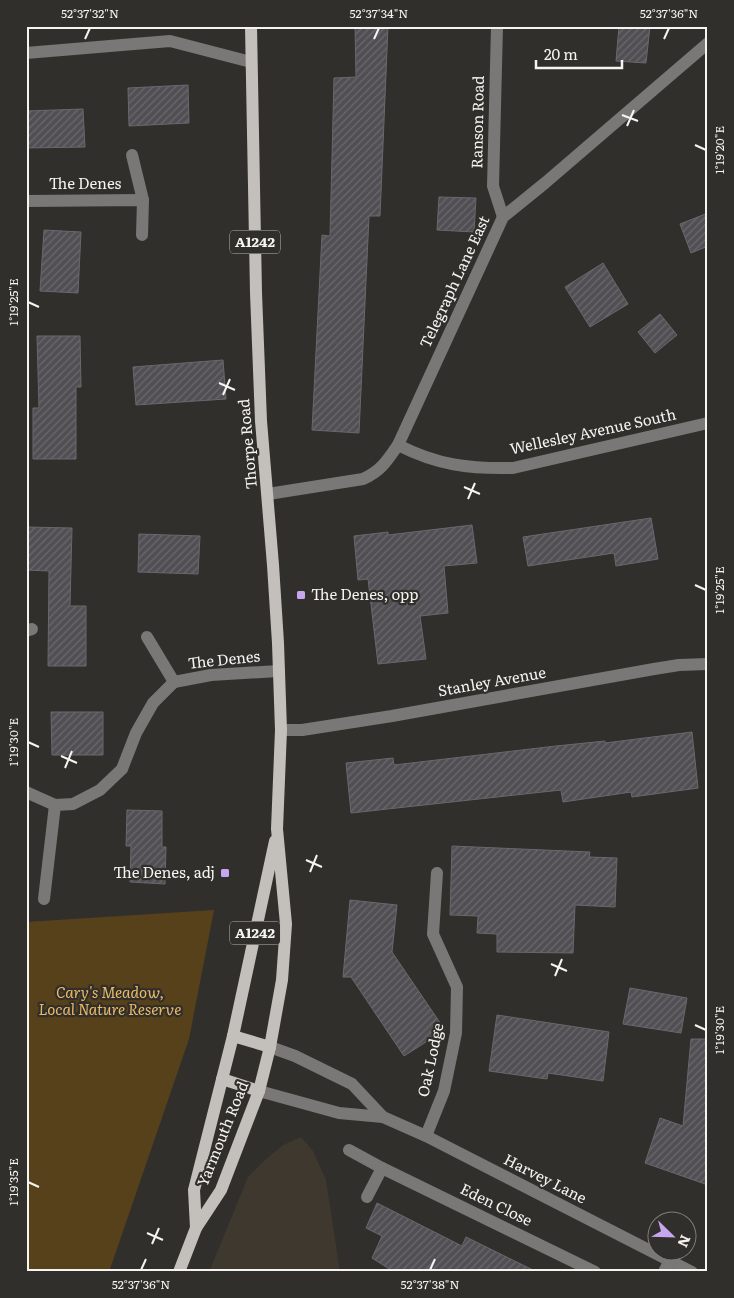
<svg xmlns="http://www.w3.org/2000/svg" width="734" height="1298" font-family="Literata,serif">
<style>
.built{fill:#3e382f}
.park{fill:#57411b}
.building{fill:url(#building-hatch);stroke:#6a686d}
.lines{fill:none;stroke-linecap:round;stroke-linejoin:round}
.minor{stroke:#797876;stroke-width:12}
.major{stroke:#c3c0bc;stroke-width:12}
.ticks{fill:none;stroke:#f5f4f1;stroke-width:2}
.poi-dot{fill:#c7a6f0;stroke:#312f2b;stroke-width:2}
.labels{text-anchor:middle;stroke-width:4.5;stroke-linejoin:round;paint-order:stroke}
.shield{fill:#312f2b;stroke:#bab9b6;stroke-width:1}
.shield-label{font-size:14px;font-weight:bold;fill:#f5f4f1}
.street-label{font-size:15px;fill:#f5f4f1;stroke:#312f2b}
.poi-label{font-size:15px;fill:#f5f4f1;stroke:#312f2b;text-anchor:start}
.park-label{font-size:15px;font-style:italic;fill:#ecba66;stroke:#312f2b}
.neatline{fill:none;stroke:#f5f4f1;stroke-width:2}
.ticks-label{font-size:12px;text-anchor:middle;fill:#f5f4f1}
</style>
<defs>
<pattern id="building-hatch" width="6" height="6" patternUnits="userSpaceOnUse" patternTransform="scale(1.25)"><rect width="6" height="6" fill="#514f53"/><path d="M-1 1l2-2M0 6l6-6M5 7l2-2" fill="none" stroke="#6b696c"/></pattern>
</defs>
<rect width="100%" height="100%" fill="#312f2b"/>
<polygon class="built" points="301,1137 313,1151 326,1180 340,1272 209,1272 248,1177 265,1160 283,1145"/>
<polygon class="park" points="214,910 189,1039 109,1272 26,1272 26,922"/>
<g class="building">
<polygon points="355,26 388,26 380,216 369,216 359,433 312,430 322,235 330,236 334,78 356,77"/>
<polygon points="619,26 650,26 646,63 616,61"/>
<polygon points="188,85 189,123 129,126 128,88"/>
<polygon points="83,109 85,147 26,148 26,111"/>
<polygon points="439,197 476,198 474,232 437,230"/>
<polygon points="708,213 708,246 691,253 680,224"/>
<polygon points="44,230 81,232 78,293 40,291"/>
<polygon points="603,263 628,304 590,327 565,287"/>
<polygon points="660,314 677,335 655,353 638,332"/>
<polygon points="37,336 80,336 81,387 76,387 76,459 33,459 33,408 39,408"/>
<polygon points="223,360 226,399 136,405 133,367"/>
<polygon points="651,518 658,559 616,566 614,553 528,566 523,537"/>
<polygon points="472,525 477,563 444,566 448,613 420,616 426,659 378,664 368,579 358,580 354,536 388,532 388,535"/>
<polygon points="26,527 72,528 70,606 86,606 86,666 48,666 49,571 26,570"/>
<polygon points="139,534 200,536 198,574 138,572"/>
<polygon points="51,712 103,712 103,755 52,755"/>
<polygon points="692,732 698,788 632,797 631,792 563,802 561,790 351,813 346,763 393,758 394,765 556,746 605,741 605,743"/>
<polygon points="127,810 162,811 162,847 166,847 165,884 130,882 131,846 126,846"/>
<polygon points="452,846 590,852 589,857 617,858 615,907 575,905 573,953 497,952 497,934 477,933 478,916 450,915"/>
<polygon points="350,900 397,905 392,952 445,1030 404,1056 351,977 343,977"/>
<polygon points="630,988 687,998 681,1033 623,1024"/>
<polygon points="497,1015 609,1032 603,1081 548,1073 547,1079 489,1071"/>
<polygon points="691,1039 708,1039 708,1185 645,1163 660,1118 683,1126"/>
<polygon points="377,1203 462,1246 466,1237 537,1272 394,1272 372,1258 382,1236 366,1228"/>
</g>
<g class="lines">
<g class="minor">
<polyline points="497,26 493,186 503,217"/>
<polyline points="26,53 170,41 251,62"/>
<polyline points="132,155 143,200"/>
<polyline points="26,201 143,200 142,235"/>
<path d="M398 445C437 465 469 469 513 468L708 423"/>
<path d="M268 494 363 479C381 471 387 461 398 445L503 217 545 183 708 43"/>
<polyline points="26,631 32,629"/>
<polyline points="147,637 174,682"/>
<polyline points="281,730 302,730 392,716 654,669 679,665 708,664"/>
<polyline points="26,792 55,805 73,804 100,790 122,769 136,733 153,703 174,682 211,675 279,671"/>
<polyline points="44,899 55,805"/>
<polyline points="270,1047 295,1056 352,1084 383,1117"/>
<polyline points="259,1091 339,1113 383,1117 426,1136 692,1272"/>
<polyline points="426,1136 444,1091 456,1033 457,987 433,934 437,873"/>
<polyline points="349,1150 382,1168 595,1272"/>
<polyline points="367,1197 382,1168"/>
<polyline points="664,1272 670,1260"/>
</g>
<g class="major">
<polyline points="233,1036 270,1047"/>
<polyline points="222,1079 259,1091"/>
<polyline points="196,1228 194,1190 233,1036 275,841"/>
<polyline points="179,1272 196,1228 221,1190 259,1091 270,1047 282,980 286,924 277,829 281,730 278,643 273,565 261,421 256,293 251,26"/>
</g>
</g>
<path class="ticks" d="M85 39 90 28M374 39 379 28M664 39 669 28M622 115 638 121M627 126 634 110M695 145 706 150M28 302 39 307M219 383 235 390M223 395 230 379M464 487 480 494M468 499 475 483M695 585 706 590M28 742 39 747M61 756 77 763M65 768 72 751M306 860 322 867M310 872 317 855M551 964 567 971M555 976 562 959M695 1025 706 1030M28 1182 39 1187M147 1233 163 1240M152 1244 159 1228M141 1270 146 1259M430 1270 435 1259"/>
<g class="poi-dot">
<rect x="296" y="590" width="10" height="10" rx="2.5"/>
<rect x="220" y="868" width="10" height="10" rx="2.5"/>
</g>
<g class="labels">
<g class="shield">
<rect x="230" y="230.5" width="50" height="23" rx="4"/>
<rect x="230" y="921.5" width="50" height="23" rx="4"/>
</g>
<g class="shield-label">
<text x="255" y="247">A1242</text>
<text x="255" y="938">A1242</text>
</g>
<g class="street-label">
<text transform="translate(478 122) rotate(-89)" y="5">Ranson Road</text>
<text x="85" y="189">The Denes</text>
<text transform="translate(455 282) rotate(-65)" y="5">Telegraph Lane East</text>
<text transform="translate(593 432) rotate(-12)" y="5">Wellesley Avenue South</text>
<text transform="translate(248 444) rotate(-95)" y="5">Thorpe Road</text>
<text transform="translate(224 660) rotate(-6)" y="5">The Denes</text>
<text transform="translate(492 682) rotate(-10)" y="5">Stanley Avenue</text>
<text transform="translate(431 1060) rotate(-78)" y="5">Oak Lodge</text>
<text transform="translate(223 1134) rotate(-68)" y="5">Yarmouth Road</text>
<text transform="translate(545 1179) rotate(27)" y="5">Harvey Lane</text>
<text transform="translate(496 1205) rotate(26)" y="5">Eden Close</text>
</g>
<g class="poi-label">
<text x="311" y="600">The Denes, opp</text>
<text x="215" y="878" text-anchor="end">The Denes, adj</text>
</g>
<g class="park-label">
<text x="110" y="998">Cary's Meadow,<tspan x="110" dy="17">Local Nature Reserve</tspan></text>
</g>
</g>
<rect width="734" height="1298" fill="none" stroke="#312f2b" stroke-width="55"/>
<g transform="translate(672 1236) rotate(113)"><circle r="24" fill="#312f2b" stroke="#7f7e7a"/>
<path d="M0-4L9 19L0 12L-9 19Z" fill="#c7a6f0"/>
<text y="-8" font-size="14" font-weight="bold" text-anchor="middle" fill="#f5f4f1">N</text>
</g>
<path d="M536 60v8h86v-8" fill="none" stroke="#f5f4f1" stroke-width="2.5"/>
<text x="544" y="60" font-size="15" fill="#f5f4f1" stroke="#312f2b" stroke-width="4" paint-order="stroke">20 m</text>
<rect x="28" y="28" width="678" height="1242" class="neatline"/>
<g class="ticks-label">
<text x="90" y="18">52°37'32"N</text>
<text x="379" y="18">52°37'34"N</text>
<text x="669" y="18">52°37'36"N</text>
<text transform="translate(720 150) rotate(-90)" y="4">1°19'20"E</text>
<text transform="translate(14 302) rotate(-90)" y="4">1°19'25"E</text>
<text transform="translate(720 590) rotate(-90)" y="4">1°19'25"E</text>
<text transform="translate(14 742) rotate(-90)" y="4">1°19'30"E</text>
<text transform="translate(720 1030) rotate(-90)" y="4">1°19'30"E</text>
<text transform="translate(14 1182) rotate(-90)" y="4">1°19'35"E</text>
<text x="141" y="1289">52°37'36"N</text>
<text x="430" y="1289">52°37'38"N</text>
</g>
</svg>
